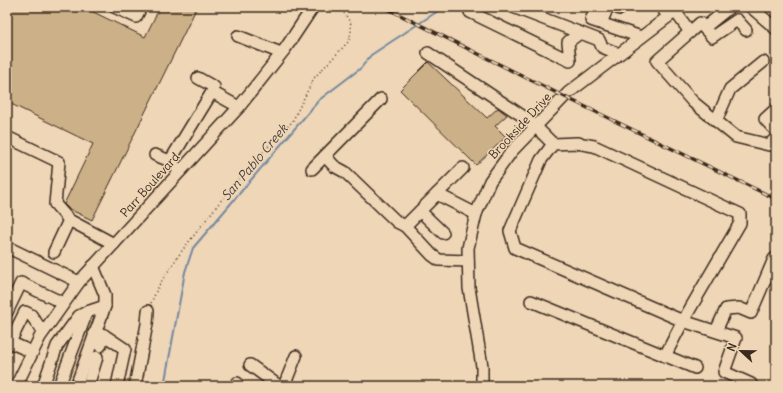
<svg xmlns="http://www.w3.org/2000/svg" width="783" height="393" font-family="Delius,sans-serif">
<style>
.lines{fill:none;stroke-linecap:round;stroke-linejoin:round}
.stream{stroke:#7589a0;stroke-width:2}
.building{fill:#ccb087;stroke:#3b2a1e}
.minor-casing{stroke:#3b2a1e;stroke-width:14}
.path{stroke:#3b2a1e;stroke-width:1.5;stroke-dasharray:1 3;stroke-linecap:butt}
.minor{stroke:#eed6b6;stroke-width:11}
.rail-casing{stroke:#3b2a1e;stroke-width:3.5}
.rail{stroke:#eed6b6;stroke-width:2;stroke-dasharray:6;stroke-linecap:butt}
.labels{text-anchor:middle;stroke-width:3;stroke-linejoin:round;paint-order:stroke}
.street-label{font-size:12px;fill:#3b2a1e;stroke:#eed6b6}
.water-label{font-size:13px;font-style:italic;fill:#4a423e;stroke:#eed6b6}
</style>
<rect width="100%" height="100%" fill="#eed6b6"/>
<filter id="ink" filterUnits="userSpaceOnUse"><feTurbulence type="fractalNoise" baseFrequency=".025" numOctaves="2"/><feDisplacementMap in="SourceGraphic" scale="8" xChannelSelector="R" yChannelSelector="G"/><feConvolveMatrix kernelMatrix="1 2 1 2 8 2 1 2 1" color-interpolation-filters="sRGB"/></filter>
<g filter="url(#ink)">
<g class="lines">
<polyline class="stream" points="164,386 185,272 193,248 319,100 361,68 371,55 444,7"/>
</g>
<g class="building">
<polygon points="7,7 83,7 145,37 160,7 197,7 92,220 69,209 64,204 93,144 7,102"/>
<polygon points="428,62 487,118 498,108 507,115 495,126 506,137 476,165 400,90"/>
</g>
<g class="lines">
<defs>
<g id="minor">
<polyline points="114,7 136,17 141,7"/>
<polyline points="474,7 470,12 570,61 568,42 580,33"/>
<polyline points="513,7 599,40 602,47 619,54"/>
<polyline points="615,7 620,9"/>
<polyline points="661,7 669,16"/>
<polyline points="751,7 776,29"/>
<polyline points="595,10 591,20 641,37"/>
<polyline points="675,11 690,32 700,23 712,37 737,20 746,30"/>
<polyline points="601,23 608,7"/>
<polyline points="704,28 730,7"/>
<polyline points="690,32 657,61 693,102 736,137 769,145 776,138"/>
<polyline points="238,36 281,53"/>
<polyline points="428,53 524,117 536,127 553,144 577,143 594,146 740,214 740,223 683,321 515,248 510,231 541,160 553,144"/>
<polyline points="198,78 214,87 212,92"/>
<polyline points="776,109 765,119 776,131"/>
<polyline points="716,121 730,89 763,62"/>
<polyline points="7,137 59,162 55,204 69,220 114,244"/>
<polyline points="155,155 170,161 175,166"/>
<polyline points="325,156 334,166 345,172 397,222 405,226"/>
<polyline points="170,161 212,92 239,107"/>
<polyline points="312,169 381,99"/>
<polyline points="437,194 463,168"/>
<polyline points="420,211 443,233"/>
<polyline points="7,247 79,282"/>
<polyline points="54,252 69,220"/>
<polyline points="468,261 439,260 432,255 405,226 437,194 476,214"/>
<polyline points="531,301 695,368"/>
<polyline points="7,312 21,283 63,303"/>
<polyline points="716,331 726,309 739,308 751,313 774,259 776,258"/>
<polyline points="94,333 104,335 125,349 117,386"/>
<polyline points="7,341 32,352"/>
<polyline points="10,342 25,312 31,315 43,332"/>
<polyline points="100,346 104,335"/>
<polyline points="665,356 683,321 736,338 724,372 751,384"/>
<polyline points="250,365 279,386"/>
<polyline points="16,386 40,337 79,282 239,107 285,49 313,7"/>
<polyline points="43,386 57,346 79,316 87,312 105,306"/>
<polyline points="59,386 87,312"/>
<polyline points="76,386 105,306 105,295 93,266"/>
<polyline points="88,386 97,357"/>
<polyline points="135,386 147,324 148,311"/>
<polyline points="236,386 237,383"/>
<polyline points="284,386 296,356"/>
<polyline points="482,386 482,366 469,288 468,248 476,214 490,181 512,151 568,93 681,7"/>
</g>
</defs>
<use href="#minor" class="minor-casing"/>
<polyline class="path" points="151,303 159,285 181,252 223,198 263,152 292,122 314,78 349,41 351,32 351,24 345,14 337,7"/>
<use href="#minor" class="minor"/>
<defs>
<polyline id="rail" points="384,7 565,97 776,199"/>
</defs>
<use href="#rail" class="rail-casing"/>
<use href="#rail" class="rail"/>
</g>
</g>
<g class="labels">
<g class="street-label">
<text transform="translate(520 126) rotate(-47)" y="4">Brookside Drive</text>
<text transform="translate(150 185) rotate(-48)" y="4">Parr Boulevard</text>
</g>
<g class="water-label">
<text transform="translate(254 162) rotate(-50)" y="5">San Pablo Creek</text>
</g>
</g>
<rect width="783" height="393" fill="none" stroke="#eed6b6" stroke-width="24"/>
<rect x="12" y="12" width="759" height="369" fill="none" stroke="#3b2a1e" stroke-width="1.5" filter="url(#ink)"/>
<g transform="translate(741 351) rotate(292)" stroke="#eed6b6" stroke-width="3" paint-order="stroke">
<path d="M0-3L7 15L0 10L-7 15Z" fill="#3b2a1e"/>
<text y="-6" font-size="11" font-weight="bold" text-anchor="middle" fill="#3b2a1e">N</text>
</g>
</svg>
